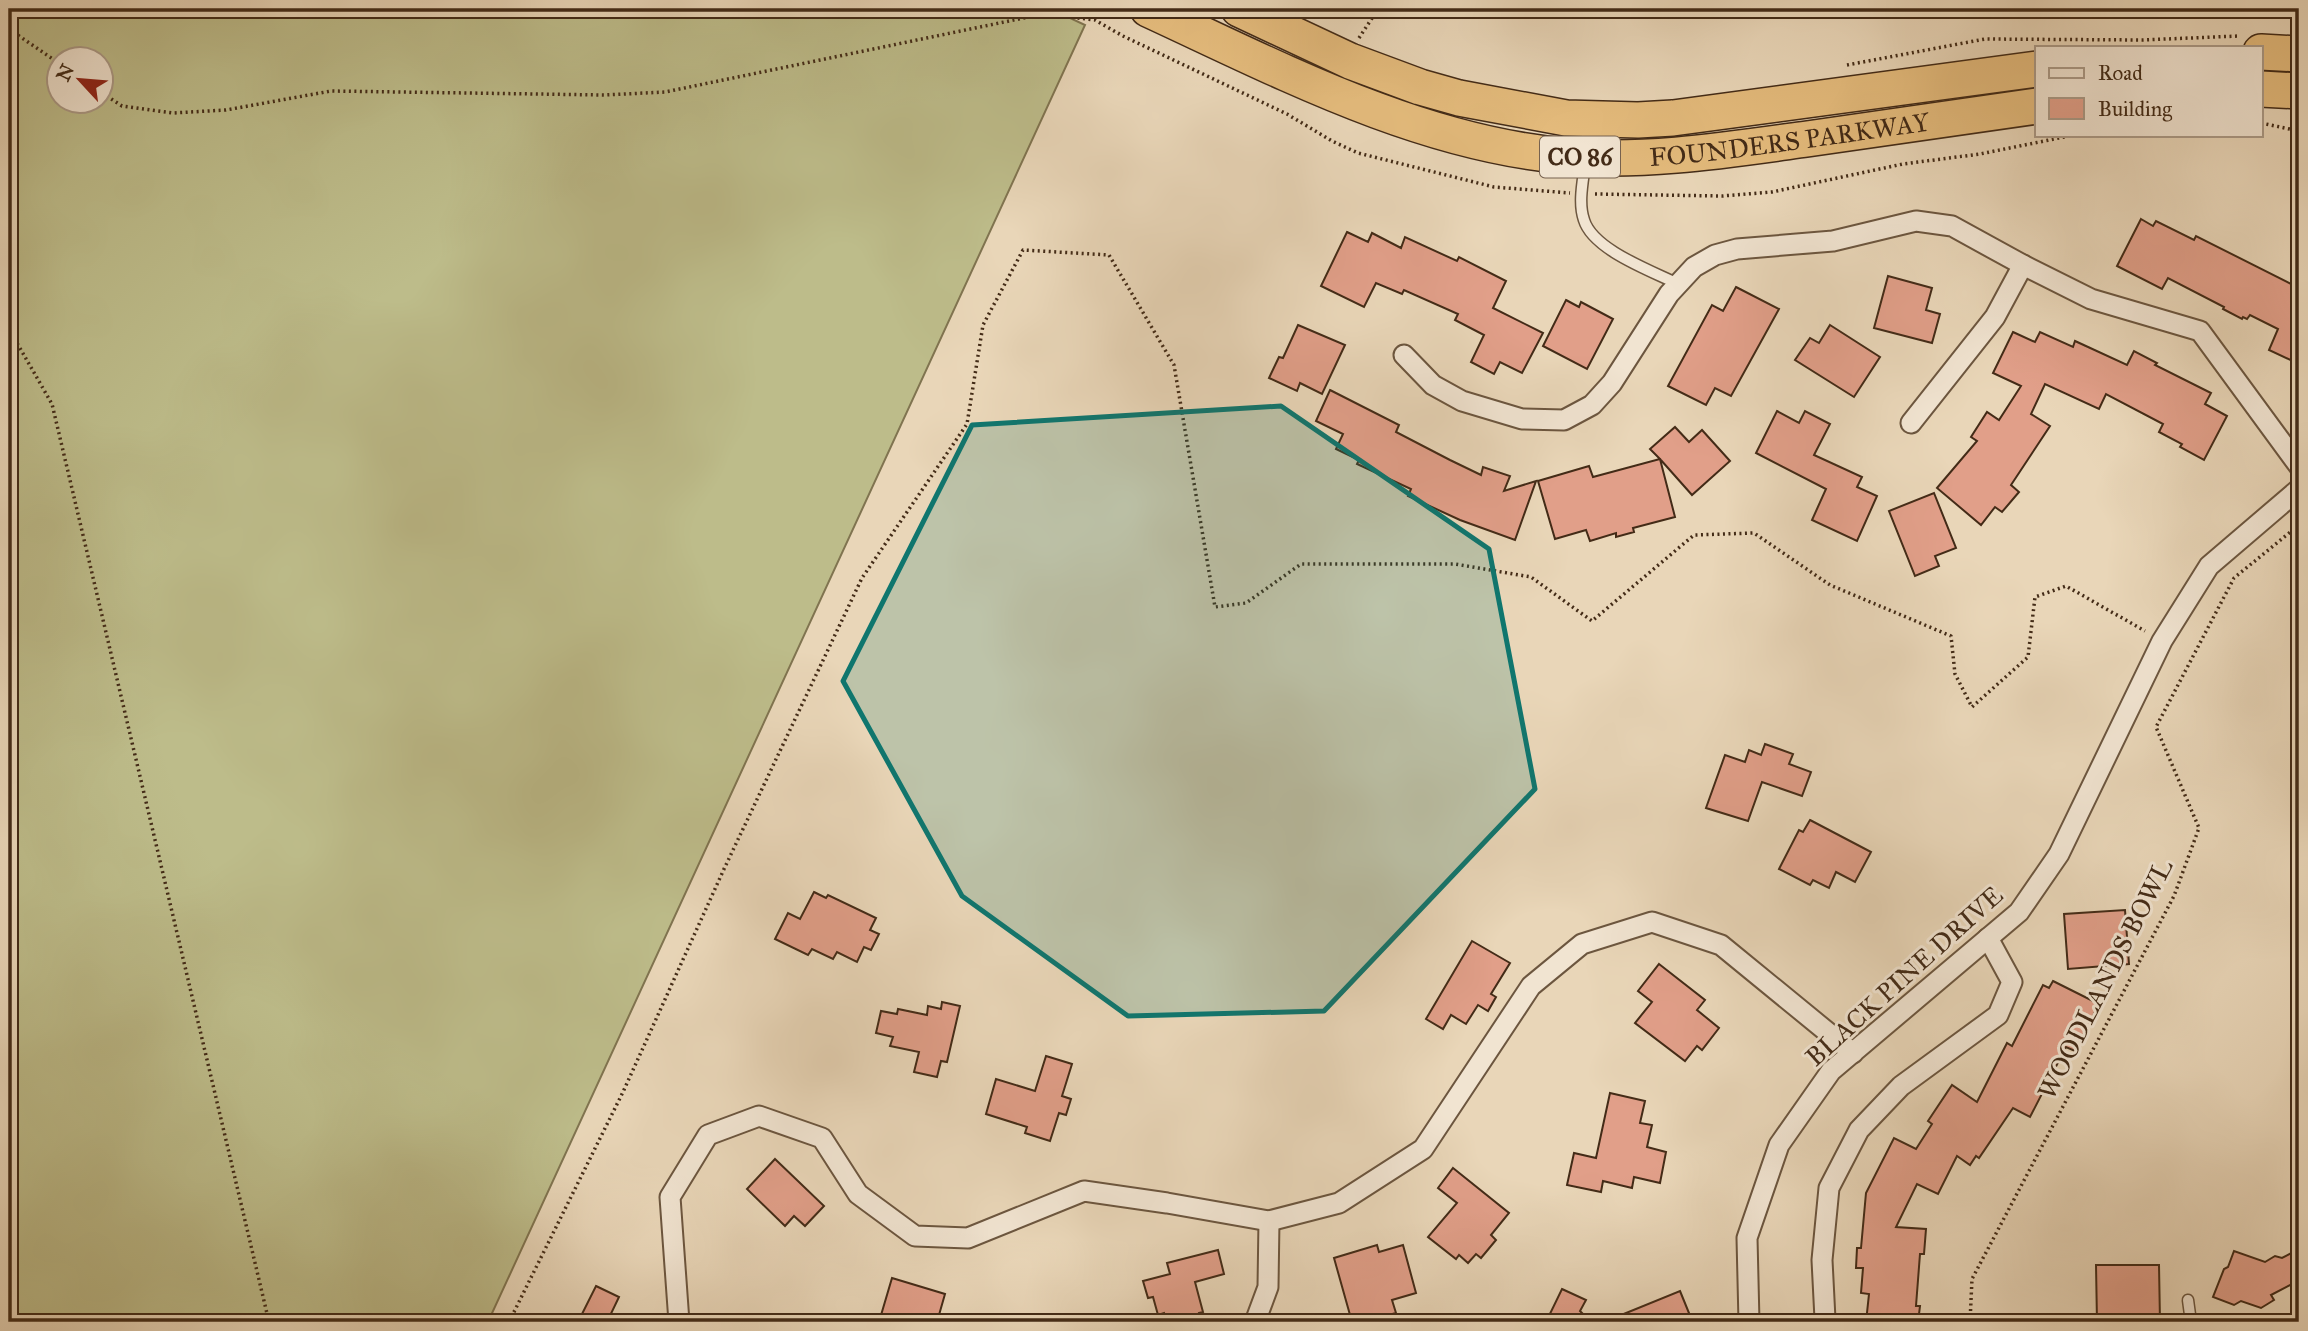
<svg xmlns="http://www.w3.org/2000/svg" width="2308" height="1331" font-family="'IM FELL Great Primer',serif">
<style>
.grass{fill:#bdbc8a;stroke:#807450;stroke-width:2;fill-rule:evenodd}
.building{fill:#e19f89;stroke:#432b17;stroke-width:2}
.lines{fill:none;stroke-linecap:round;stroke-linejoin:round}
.lane-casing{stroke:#6c563f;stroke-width:13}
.street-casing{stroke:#6c563f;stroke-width:23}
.highway-casing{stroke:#432b17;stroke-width:38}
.path{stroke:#432b17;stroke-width:3.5;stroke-dasharray:2 3.5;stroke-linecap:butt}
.lane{stroke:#f1e4d1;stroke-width:10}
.street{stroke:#f1e4d1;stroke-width:19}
.highway{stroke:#e4bb7c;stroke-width:35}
.marked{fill:#0f766e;fill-opacity:0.2;stroke:#0f766e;stroke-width:5;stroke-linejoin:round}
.labels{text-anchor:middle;stroke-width:6;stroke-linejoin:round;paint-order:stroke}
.shield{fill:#f1e4d1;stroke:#77624f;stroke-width:2}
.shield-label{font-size:24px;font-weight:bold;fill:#432b17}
.street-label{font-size:26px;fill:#432b17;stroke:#f1e4d1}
</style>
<rect width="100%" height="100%" fill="#e9d6b8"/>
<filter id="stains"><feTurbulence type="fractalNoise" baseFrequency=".00286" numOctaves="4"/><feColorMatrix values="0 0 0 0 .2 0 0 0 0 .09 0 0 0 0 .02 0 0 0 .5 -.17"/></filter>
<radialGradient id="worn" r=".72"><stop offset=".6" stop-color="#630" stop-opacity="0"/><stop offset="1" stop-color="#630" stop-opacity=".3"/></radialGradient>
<path class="grass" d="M9 9H1051L1085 25 488 1322H9ZM60 60H102V102H60Z"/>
<g class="building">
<polygon points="2141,219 2153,226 2156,221 2194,240 2196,236 2299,288 2299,364 2269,350 2278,329 2250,315 2247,319 2243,317 2242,319 2223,309 2224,307 2168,278 2162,289 2117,266"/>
<polygon points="1347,232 1368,242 1372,233 1401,248 1405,237 1457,261 1459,257 1506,281 1493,308 1543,333 1522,373 1500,362 1494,374 1471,362 1484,335 1455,320 1458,314 1404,290 1402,294 1376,283 1364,307 1321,286"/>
<polygon points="1888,276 1932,288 1926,310 1940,314 1932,343 1874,328"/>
<polygon points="1736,287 1779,309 1731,396 1715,388 1706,405 1668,386 1712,305 1723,311"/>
<polygon points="1566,300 1579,307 1581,302 1613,319 1587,369 1543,346"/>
<polygon points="1298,325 1345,345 1322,394 1300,383 1297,391 1269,378 1279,357 1283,358"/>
<polygon points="1830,325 1880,357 1854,397 1795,360 1810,338 1819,343"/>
<polygon points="2013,332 2035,342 2040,332 2073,347 2075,341 2127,365 2134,351 2157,363 2155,365 2211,393 2205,404 2227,416 2204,460 2180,447 2182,444 2159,432 2163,424 2106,394 2099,409 2045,384 2031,414 2050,426 2011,485 2019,492 2002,512 1995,507 1981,525 1937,488 1977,441 1971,437 1987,412 1999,420 2021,386 1993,373"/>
<polygon points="1330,390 1399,425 1396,432 1450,460 1481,475 1483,467 1510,476 1504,491 1536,481 1515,540 1460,520 1408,496 1411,489 1357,464 1359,460 1336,449 1343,434 1316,421"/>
<polygon points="1777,411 1799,423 1805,411 1830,424 1814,455 1862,477 1857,487 1877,496 1857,541 1812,520 1826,489 1756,453"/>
<polygon points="1675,427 1689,442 1702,430 1730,461 1692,495 1660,459 1675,517 1633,528 1634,532 1616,537 1616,533 1590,541 1586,530 1555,539 1538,481 1589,466 1593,477 1660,459 1650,449"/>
<polygon points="1934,493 1956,548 1935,556 1939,566 1915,576 1889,511"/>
<polygon points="1765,744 1793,754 1789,764 1811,772 1802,796 1762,782 1748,821 1706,808 1725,755 1745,762 1749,750 1761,755"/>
<polygon points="1810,820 1871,852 1855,882 1836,872 1829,888 1813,880 1810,885 1779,869 1799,830 1803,832"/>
<polygon points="814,892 826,898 828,895 876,918 870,930 879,934 871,950 864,947 857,962 837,952 833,959 812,949 808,955 775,939 788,913 800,919"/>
<polygon points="2125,910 2129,964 2068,969 2064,914"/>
<polygon points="1472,941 1510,963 1491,994 1496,997 1488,1011 1478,1005 1466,1024 1451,1015 1443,1029 1426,1019"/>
<polygon points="1659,964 1705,1000 1697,1010 1719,1028 1702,1050 1697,1046 1685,1061 1635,1023 1652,1002 1638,991"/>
<polygon points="2053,981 2099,1004 2075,1051 2066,1047 2030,1117 2013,1108 1979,1158 1976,1156 1970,1165 1957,1156 1938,1194 1917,1184 1896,1227 1926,1229 1924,1254 1920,1254 1916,1306 1920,1306 1918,1322 1866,1322 1869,1294 1861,1293 1863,1268 1856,1268 1857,1248 1861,1248 1866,1193 1894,1138 1916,1149 1932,1124 1928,1121 1952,1085 1977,1102 2007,1043 2012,1046 2043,985 2049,988"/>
<polygon points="942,1002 960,1006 947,1062 941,1061 937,1077 914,1072 919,1052 890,1046 893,1037 876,1033 881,1011 897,1014 898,1009 927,1015 928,1006 941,1009"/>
<polygon points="1046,1056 1072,1064 1062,1096 1071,1099 1066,1115 1059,1113 1050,1141 1025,1133 1027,1127 986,1114 996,1079 1035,1091"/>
<polygon points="1610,1093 1645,1101 1640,1123 1652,1125 1647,1147 1666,1152 1660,1183 1634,1177 1632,1188 1603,1181 1601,1192 1567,1185 1574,1153 1596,1158"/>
<polygon points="775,1159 824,1206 805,1226 794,1216 785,1226 747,1189"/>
<polygon points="1453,1168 1509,1213 1491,1235 1496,1240 1481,1258 1476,1254 1468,1263 1459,1255 1456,1259 1428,1237 1457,1203 1438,1188"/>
<polygon points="1377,1245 1379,1252 1403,1245 1416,1293 1392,1300 1396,1313 1363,1322 1352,1322 1334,1258"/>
<polygon points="2299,1249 2299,1288 2290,1285 2271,1295 2274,1300 2261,1308 2241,1301 2234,1305 2213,1297 2224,1269 2228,1267 2234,1251 2265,1262 2275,1256 2282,1258"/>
<polygon points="1218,1250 1224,1274 1195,1282 1203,1312 1199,1313 1201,1322 1166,1322 1164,1313 1158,1315 1153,1297 1148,1298 1143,1281 1170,1274 1167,1263"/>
<polygon points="2096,1265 2159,1265 2160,1322 2097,1322"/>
<polygon points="892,1278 945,1294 937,1322 879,1322"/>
<polygon points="596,1286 619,1297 607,1322 578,1322"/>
<polygon points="1562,1289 1586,1300 1580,1311 1591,1322 1546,1322"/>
<polygon points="1680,1291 1691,1318 1680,1322 1604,1322"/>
</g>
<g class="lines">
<defs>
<g id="lane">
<path d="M1585 164C1583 181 1578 203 1584 220 1593 250 1652 271 1678 284"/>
<polyline points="2188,1300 2191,1322"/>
</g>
<g id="street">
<polyline points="1404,355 1433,385 1462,401 1522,419 1564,420 1592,405 1612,383 1669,294 1694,267 1715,255 1737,249 1833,241 1916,221 1952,226 2023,265 2091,299 2200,331 2299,466"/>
<polyline points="1911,423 1995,317 2023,265"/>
<polyline points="679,1322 670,1197 708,1135 759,1116 822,1138 858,1194 915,1236 968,1238 1084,1191 1167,1203 1269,1221 1339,1203 1423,1149 1531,986 1582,944 1652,922 1721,945 1853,1053"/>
<polyline points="1255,1322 1268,1287 1269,1221"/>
<polyline points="1749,1322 1747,1238 1779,1145 1831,1071 2019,912 2059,854 2162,641 2209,566 2299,489"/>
<polyline points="1824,1322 1825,1319 1822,1260 1829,1188 1859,1130 1901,1086 1998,1015 2012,982 1988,938"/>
</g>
<g id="highway">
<path id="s1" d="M1148 9C1280 70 1418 143 1565 156 1645 163 1727 150 1807 139 1883 128 1960 117 2037 106"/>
<polyline points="1239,9 1350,61 1420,87 1459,98 1566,118 1638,120 1673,118 2037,69"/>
<polyline points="2261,52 2299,54"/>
<polyline points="2261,89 2299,91"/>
</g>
</defs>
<use href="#lane" class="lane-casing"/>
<use href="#street" class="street-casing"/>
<use href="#highway" class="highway-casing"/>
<g class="path">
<polyline points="9,29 60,64"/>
<polyline points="1359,38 1378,9"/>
<polyline points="1847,65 1985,39 2142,40 2239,36"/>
<polyline points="102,93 122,106 173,113 226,110 331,91 604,95 665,92 1043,14 1095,20 1123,36 1287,114 1332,141 1358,153 1494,187 1570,193"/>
<polyline points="2261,123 2299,131"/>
<polyline points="1595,194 1722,196 1772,192 1903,164 1980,154 2074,135"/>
<polyline points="9,329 52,404 269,1322"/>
<polyline points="509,1322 623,1092 724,869 862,578 967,424 983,325 1023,250 1109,255 1174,365 1215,607 1246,603 1301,564 1455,564 1531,577 1592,621 1694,535 1754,533 1830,585 1951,636 1955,674 1972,707 2028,657 2035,597 2066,586 2145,631"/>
<polyline points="1970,1322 1972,1279 2174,896 2199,828 2156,727 2234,578 2299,525"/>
</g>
<use href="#lane" class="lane"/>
<use href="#street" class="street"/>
<use href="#highway" class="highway"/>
</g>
<path class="marked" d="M1281 406 1489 549 1535 789 1324 1011 1128 1016 962 896 843 681 972 425Z"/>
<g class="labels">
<rect class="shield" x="1540" y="136.5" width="80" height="41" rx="5"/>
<g class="shield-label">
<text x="1580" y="165">CO 86</text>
</g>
<g class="street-label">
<text dy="9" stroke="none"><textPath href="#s1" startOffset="670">FOUNDERS PARKWAY</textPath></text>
<text transform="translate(1904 976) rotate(-42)" y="9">BLACK PINE DRIVE</text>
<text transform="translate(2105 979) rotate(-63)" y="9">WOODLANDS BOWL</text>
</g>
</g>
<rect width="2308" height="1331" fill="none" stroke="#e9d6b8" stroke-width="35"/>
<rect x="10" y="10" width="2287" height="1310" fill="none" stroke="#432b17" stroke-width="3.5"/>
<rect x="18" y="18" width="2273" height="1296" fill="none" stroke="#432b17" stroke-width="2"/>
<rect x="2035" y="46" width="228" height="91" fill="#f1e4d1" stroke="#ab9a87" stroke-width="2"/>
<rect x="2049" y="68" width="35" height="10" fill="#f1e4d1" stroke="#ab9a87" stroke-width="2"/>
<text x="2098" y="80" font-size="21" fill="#432b17">Road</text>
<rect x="2049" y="98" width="35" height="21" fill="#e19f89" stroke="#ab9a87" stroke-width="2"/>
<text x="2098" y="116" font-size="21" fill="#432b17">Building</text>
<g transform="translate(80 80) rotate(296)"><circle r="33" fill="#f1e4d1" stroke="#ab9a87" stroke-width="2"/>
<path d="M0-5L12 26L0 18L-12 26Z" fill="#8f2418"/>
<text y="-10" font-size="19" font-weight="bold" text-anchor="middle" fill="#432b17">N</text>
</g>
<rect width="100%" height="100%" filter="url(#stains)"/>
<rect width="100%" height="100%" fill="url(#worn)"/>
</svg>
